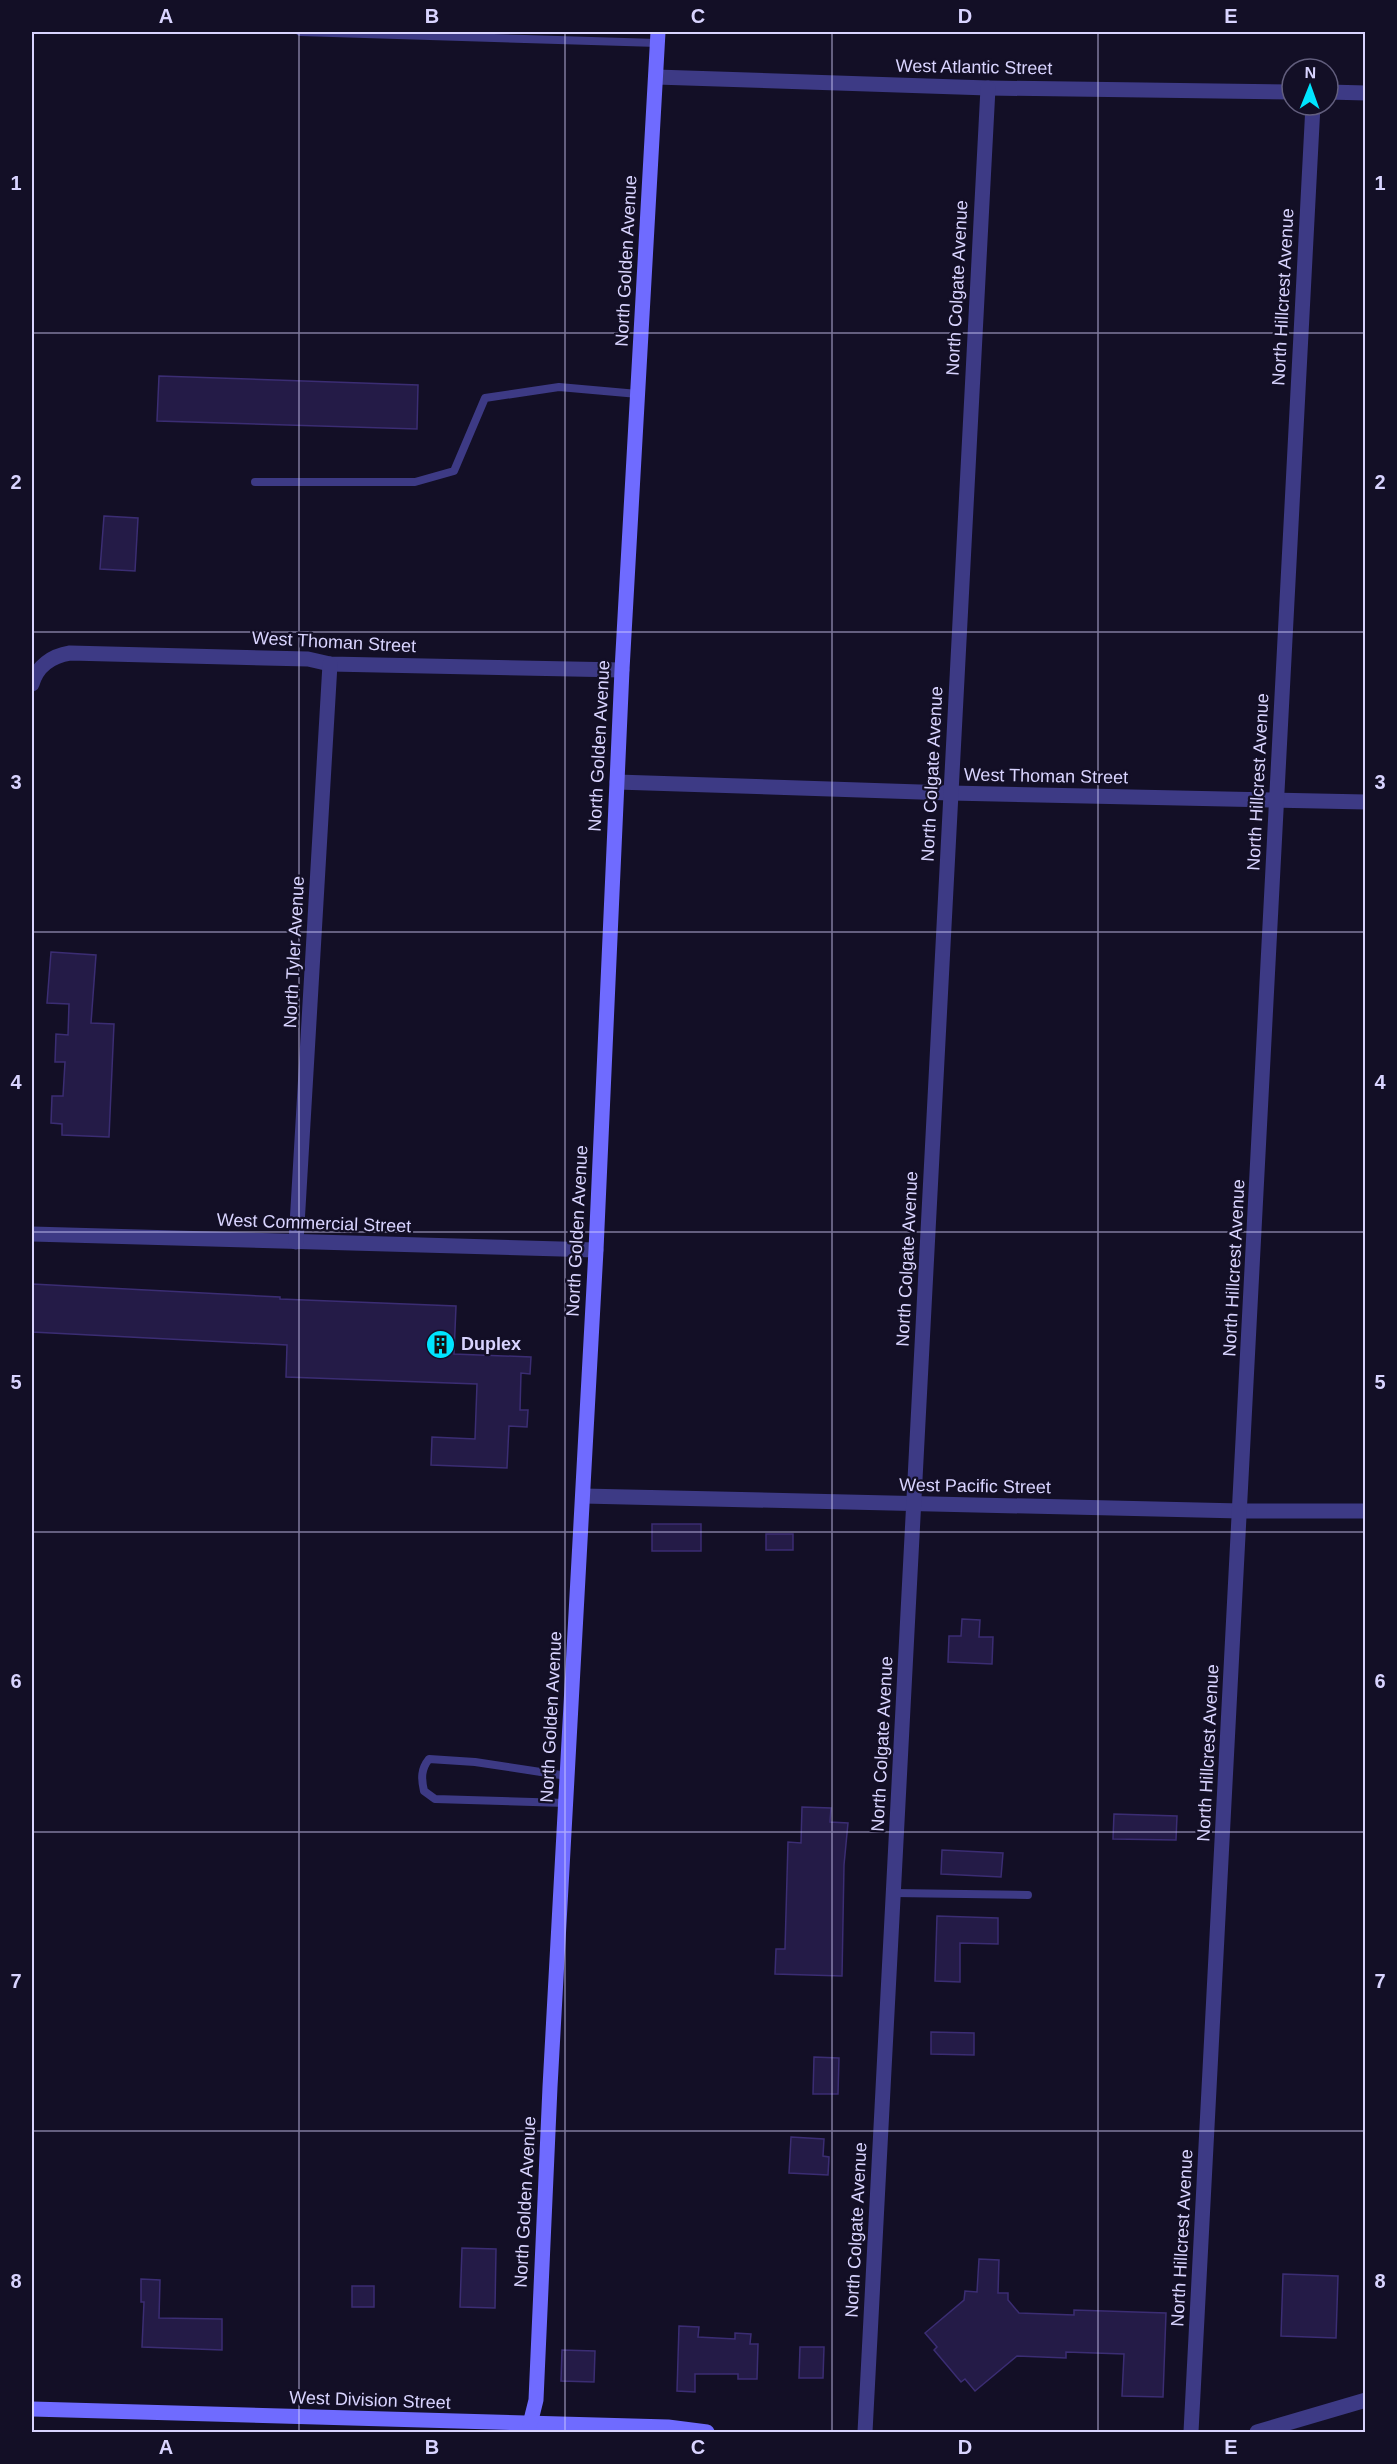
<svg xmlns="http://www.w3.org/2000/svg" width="1397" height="2464" font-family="Helvetica,sans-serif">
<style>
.building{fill:#241b47;stroke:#3b2d73;stroke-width:1.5}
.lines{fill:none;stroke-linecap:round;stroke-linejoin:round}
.lane{stroke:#3d3a85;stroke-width:8}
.street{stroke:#3d3a85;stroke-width:15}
.secondary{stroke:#6f6bff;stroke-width:15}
.grid{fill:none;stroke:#d9d4ff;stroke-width:1.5;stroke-opacity:0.55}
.labels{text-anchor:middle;stroke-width:4.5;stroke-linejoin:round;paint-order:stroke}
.street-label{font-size:18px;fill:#d9d4ff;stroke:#130f26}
.poi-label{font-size:18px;font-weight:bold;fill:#d9d4ff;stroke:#130f26;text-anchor:start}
.neatline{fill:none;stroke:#d9d4ff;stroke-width:2}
.grid-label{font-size:20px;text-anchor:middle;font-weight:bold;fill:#d9d4ff}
</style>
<rect width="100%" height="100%" fill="#130f26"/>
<g class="building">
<polygon points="159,376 418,385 417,429 157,421"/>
<polygon points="104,516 138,518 135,571 100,569"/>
<polygon points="51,952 96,955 91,1023 114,1024 109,1137 62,1135 62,1124 51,1123 52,1096 63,1096 65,1062 55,1062 56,1034 68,1035 69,1004 47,1003"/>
<polygon points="32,1284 280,1297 280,1299 456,1306 454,1354 531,1357 530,1374 521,1373 520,1410 528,1410 527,1427 509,1426 507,1468 431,1465 432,1437 475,1439 477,1384 286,1377 287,1345 32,1332"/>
<rect x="652" y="1524" width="49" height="27"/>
<rect x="766" y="1534" width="27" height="16"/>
<polygon points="962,1619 980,1620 979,1637 993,1637 992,1664 948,1662 949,1636 961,1636"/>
<polygon points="802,1807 831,1808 830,1822 848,1823 844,1865 842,1976 775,1974 776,1949 785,1949 788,1842 801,1843"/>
<polygon points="1114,1814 1177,1816 1176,1840 1113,1839"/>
<polygon points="942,1850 1003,1853 1001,1877 941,1874"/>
<polygon points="937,1916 998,1918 998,1944 960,1943 960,1982 935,1981"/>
<polygon points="931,2032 974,2033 974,2055 931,2054"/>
<polygon points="814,2057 839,2058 838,2094 813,2094"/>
<polygon points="791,2137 824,2139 823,2156 829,2157 828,2175 789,2173"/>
<polygon points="462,2248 496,2249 495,2308 460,2307"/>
<polygon points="979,2259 999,2260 998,2293 1008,2293 1008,2300 1019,2313 1074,2315 1074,2310 1166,2313 1163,2397 1122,2396 1124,2354 1066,2352 1066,2358 1017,2356 975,2391 965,2379 961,2382 934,2350 937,2347 925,2333 964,2300 965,2291 977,2292"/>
<polygon points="1283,2274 1338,2276 1336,2338 1281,2336"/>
<polygon points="141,2279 160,2280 159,2318 222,2319 222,2350 142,2347 144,2302 141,2302"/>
<rect x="352" y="2286" width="22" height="21"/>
<polygon points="679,2326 699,2327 698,2337 735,2339 735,2333 751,2334 750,2344 758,2344 757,2379 738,2379 738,2374 695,2374 695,2392 677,2391"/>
<polygon points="800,2347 824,2347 823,2378 799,2378"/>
<polygon points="562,2350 595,2351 594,2382 561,2381"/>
</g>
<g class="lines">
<g class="lane">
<polyline points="300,32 658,43"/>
<polyline points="255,482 415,482 454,471 485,398 559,387 638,394"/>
<path d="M566 1803 435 1799 424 1791C421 1778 421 1769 429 1759L475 1762 567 1776"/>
<polyline points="894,1893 1028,1895"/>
</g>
<g class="street">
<polyline points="656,77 988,88 1292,92"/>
<polyline points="1328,92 1366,93"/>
<path d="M32 684C37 666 52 656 70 653L308 659 330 664 622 670"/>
<polyline points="617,782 950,793 1366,802"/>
<polyline points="32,1234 596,1250"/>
<polyline points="296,1242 330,664"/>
<polyline points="583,1496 1241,1511 1366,1511"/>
<polyline points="865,2432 988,88"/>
<polyline points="1191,2432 1313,105"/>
<polyline points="1257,2432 1366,2400"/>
</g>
<g class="secondary">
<polyline points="32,2409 668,2427 707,2432"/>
<polyline points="530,2424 536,2400 550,2087 596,1250 622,670 658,32"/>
</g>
</g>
<path class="grid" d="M299 32V2432M565 32V2432M832 32V2432M1098 32V2432M32 333H1366M32 632H1366M32 932H1366M32 1232H1366M32 1532H1366M32 1832H1366M32 2131H1366"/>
<defs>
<symbol id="building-disc" viewBox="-11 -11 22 22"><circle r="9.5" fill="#00e5ff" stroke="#130f26"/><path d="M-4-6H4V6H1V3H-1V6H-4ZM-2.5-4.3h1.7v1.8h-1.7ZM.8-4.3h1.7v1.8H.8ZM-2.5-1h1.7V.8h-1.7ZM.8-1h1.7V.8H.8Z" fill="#111"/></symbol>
</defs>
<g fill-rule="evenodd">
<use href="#building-disc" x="424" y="1328" width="33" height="33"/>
</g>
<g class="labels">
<g class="street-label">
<text transform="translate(974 67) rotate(1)" y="6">West Atlantic Street</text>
<text transform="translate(626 261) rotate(-87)" y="6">North Golden Avenue</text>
<text transform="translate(957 288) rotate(-87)" y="6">North Colgate Avenue</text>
<text transform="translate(1283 297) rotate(-87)" y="6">North Hillcrest Avenue</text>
<text transform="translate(334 642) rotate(3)" y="6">West Thoman Street</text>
<text transform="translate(599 746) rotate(-87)" y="6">North Golden Avenue</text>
<text transform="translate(932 774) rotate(-87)" y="6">North Colgate Avenue</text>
<text transform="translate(1046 776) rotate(1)" y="6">West Thoman Street</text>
<text transform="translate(1258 782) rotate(-87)" y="6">North Hillcrest Avenue</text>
<text transform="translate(294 952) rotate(-87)" y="6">North Tyler Avenue</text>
<text transform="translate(314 1223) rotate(2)" y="6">West Commercial Street</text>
<text transform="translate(577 1231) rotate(-87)" y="6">North Golden Avenue</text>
<text transform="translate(907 1259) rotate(-87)" y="6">North Colgate Avenue</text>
<text transform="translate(1234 1268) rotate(-87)" y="6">North Hillcrest Avenue</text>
<text transform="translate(975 1486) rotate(1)" y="6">West Pacific Street</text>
<text transform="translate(551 1717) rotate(-87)" y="6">North Golden Avenue</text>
<text transform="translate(882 1744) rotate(-87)" y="6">North Colgate Avenue</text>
<text transform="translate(1208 1753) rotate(-87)" y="6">North Hillcrest Avenue</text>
<text transform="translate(525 2202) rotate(-87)" y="6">North Golden Avenue</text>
<text transform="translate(856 2230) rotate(-87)" y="6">North Colgate Avenue</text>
<text transform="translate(1182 2238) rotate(-87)" y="6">North Hillcrest Avenue</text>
<text transform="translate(370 2400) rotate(2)" y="6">West Division Street</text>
</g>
<g class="poi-label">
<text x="461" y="1350">Duplex</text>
</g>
</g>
<rect width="1397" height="2464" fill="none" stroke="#130f26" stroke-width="66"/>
<g transform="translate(1310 87) rotate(1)"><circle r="28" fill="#130f26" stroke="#625e7d" stroke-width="1.5"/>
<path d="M0-4.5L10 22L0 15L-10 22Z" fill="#00e5ff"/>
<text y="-9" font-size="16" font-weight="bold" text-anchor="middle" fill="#d9d4ff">N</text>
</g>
<rect x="33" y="33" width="1331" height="2398" class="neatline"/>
<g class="grid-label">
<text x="166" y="23">A</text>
<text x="432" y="23">B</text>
<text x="698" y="23">C</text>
<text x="965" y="23">D</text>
<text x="1231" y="23">E</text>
<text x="16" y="190">1</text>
<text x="1380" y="190">1</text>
<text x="16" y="489">2</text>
<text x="1380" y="489">2</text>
<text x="16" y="789">3</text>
<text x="1380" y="789">3</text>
<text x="16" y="1089">4</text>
<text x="1380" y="1089">4</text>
<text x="16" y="1389">5</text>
<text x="1380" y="1389">5</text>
<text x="16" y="1688">6</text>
<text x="1380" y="1688">6</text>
<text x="16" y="1988">7</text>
<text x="1380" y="1988">7</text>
<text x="16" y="2288">8</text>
<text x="1380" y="2288">8</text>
<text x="166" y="2454">A</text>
<text x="432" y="2454">B</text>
<text x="698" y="2454">C</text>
<text x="965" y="2454">D</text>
<text x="1231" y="2454">E</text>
</g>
</svg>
